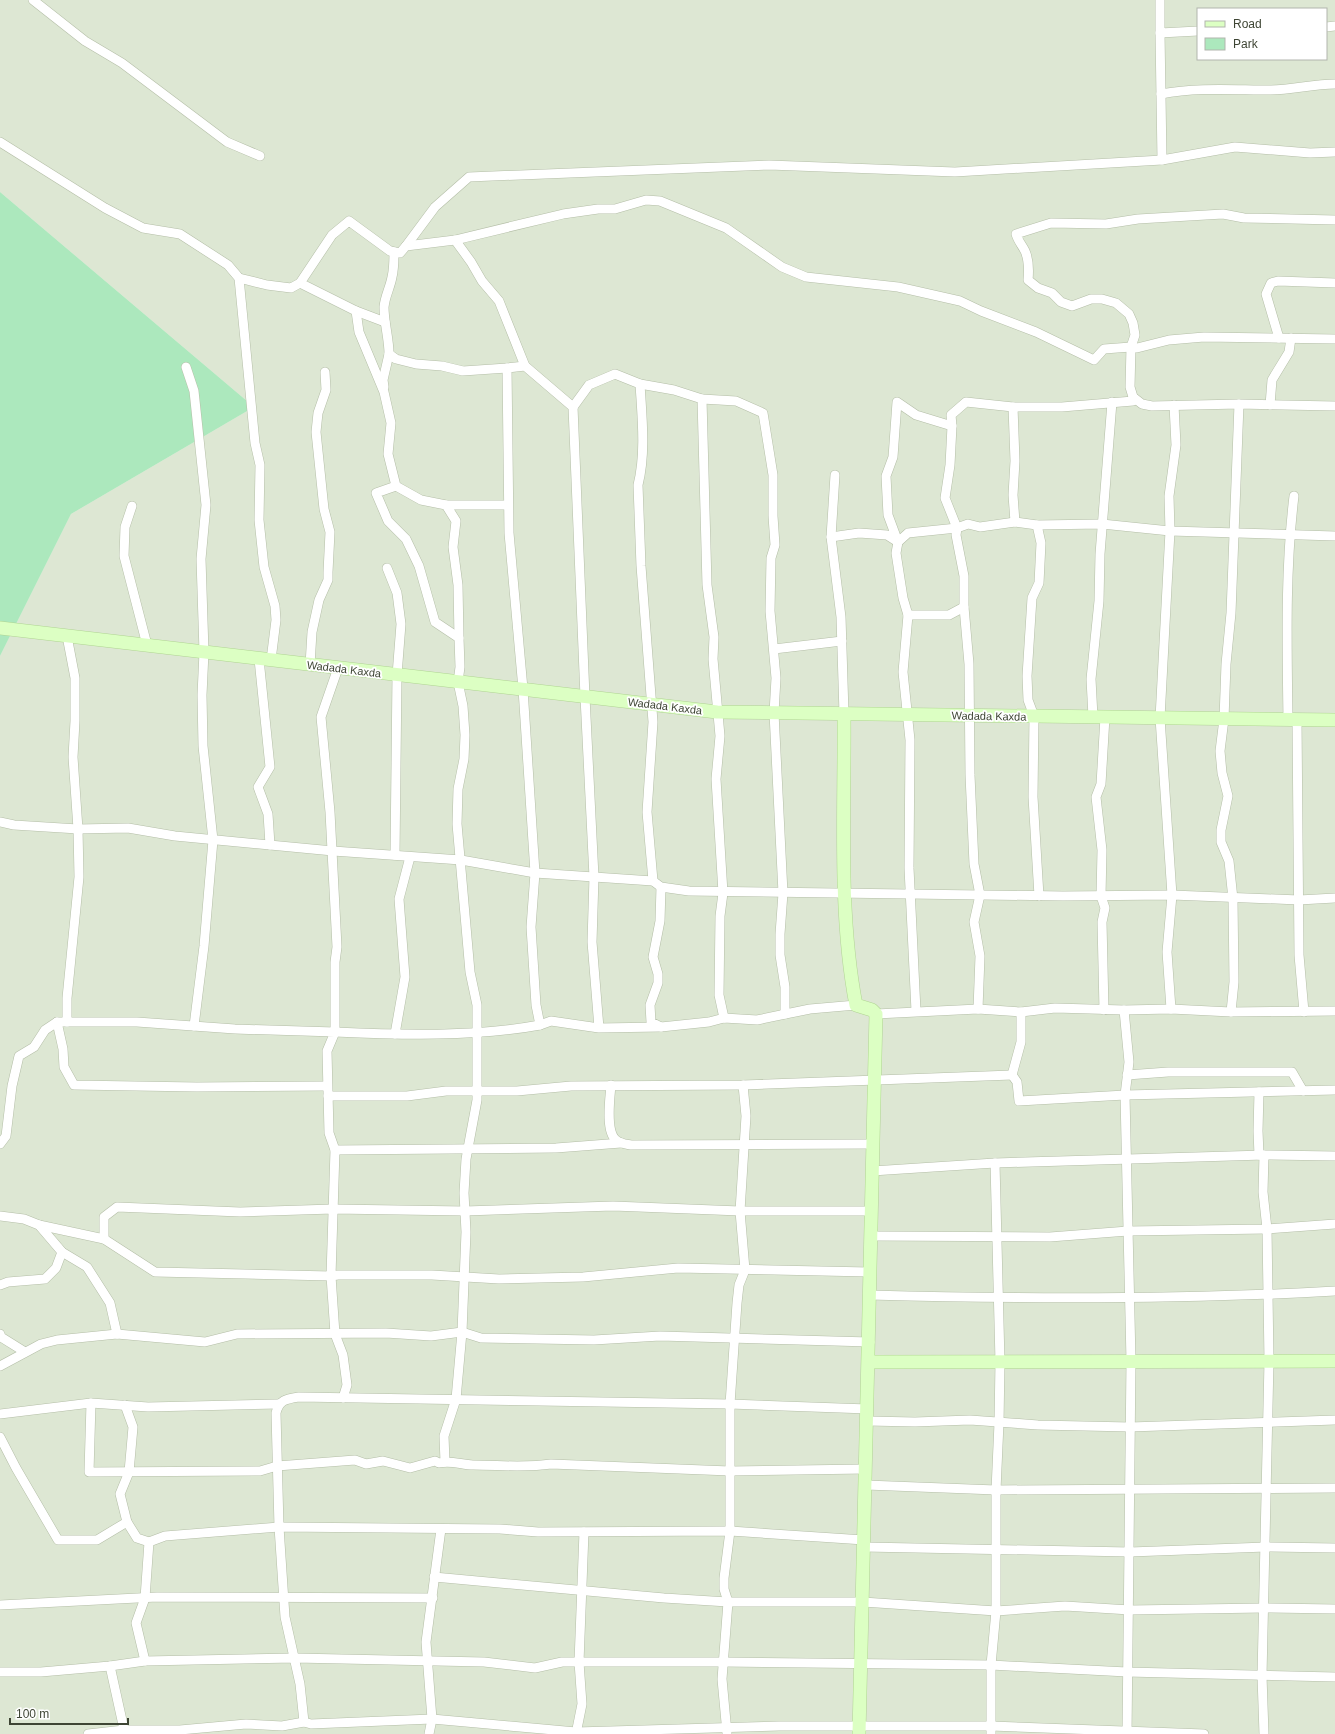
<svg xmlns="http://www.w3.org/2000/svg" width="1335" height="1734" font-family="Helvetica,sans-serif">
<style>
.residential{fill:#dde7d3;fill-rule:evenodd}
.green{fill:#ace8bd}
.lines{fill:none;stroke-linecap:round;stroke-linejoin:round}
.street-casing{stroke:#b4bea7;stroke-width:10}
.secondary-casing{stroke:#b0d493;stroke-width:14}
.street{stroke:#fff;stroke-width:9}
.secondary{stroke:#dcffc3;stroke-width:13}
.labels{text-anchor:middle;stroke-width:3.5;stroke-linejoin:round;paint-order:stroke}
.street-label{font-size:11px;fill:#3e4534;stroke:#fff}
</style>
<rect width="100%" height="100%" fill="#ecf3e5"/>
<path class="residential" d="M0 0H1335V1734H0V656L71 514 254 407 0 192ZM1198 9H1326V59H1198Z"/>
<polygon class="green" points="0,192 254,407 71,514 0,656"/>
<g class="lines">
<defs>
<g id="street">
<polyline points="33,0 85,41 122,63 227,142 260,156"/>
<polyline points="1160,0 1160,33 1198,31"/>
<polyline points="1326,27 1335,26"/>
<polyline points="1160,33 1162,160"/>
<path d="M1161 94C1198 87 1234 90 1271 90 1292 90 1313 84 1335 84"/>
<polyline points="0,142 105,208 143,228 180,234 228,265 239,278 255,443 260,465 259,520 264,567 275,606 276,620 271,660"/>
<path d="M1335 220 1244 218 1223 214 1138 219 1106 224 1051 223 1016 234C1018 241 1022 245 1025 251 1029 260 1029 270 1028 280L1038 288 1052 293 1061 302 1072 306 1091 299H1102L1116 303 1129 314 1133 323 1135 335 1131 347 1130 387 1133 397 1142 404 1152 406 1239 404 1335 406"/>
<polyline points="455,240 471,262 482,281 499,301 525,366"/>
<polyline points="406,246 435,207 469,177 769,165 955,172 1162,160 1235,147 1310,153 1335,152"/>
<polyline points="239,278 267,285 291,288 300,283"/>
<polyline points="356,311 385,322"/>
<polyline points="1279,338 1266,294 1271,283 1278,281 1335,283"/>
<path d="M389 354C389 338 384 323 384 307 385 296 390 288 392 277 394 269 394 260 394 252"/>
<polyline points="186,367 194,391 206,505 201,559 204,652 202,695 203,746 213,840 204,946 194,1026"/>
<path d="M640 384C642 417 646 453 638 485L641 566 653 722 647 812 653 881"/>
<polyline points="384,387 383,380 389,354 396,359 416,364 442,366 463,371 507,368"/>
<polyline points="702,399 736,401 763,413 773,475 773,516 775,545 771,558 770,611 776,678 774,713 783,893 780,934 780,955 785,987 785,1014"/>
<polyline points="1270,405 1272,380 1289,352 1291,338"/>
<polyline points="573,407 589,385 615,374 640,384 674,390 702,399 707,585 714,637 713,659 720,736 716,779 723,893 720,916 719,995 724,1018"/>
<polyline points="1013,407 1015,461 1013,495 1015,522"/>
<polyline points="952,426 951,415 966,402 1013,407 1062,407 1133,401 1133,397"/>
<polyline points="835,475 831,537 841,617 844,714"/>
<polyline points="396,486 376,493 388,521 406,539 419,566 435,622 459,638 460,667 458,682 463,706 465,735 464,759 458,789 457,824 470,972 477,1005 477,1100 466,1159 464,1193 466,1232 462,1332 456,1399 444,1436 445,1462"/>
<polyline points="446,505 508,505"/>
<polyline points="132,506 125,527 124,556 147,645"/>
<polyline points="1037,525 1041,543 1039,583 1032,598 1027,676 1028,700 1034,716 1033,797 1039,896"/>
<polyline points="831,537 859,533 887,535 898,542 888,515 886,476 893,457 897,402 916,415 952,426 950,465 945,498 957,528 956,535 964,576 964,607 969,664 970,775 974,864 980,895 974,922 980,956 978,1009"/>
<polyline points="387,568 397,593 401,624 397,675 395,855"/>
<polyline points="908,615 949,615 964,607"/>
<polyline points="67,636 75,678 75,721 73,757 78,829 79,877 67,998 67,1022"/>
<polyline points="459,638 458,585 453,547 456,521 446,505 421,500 396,486 388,454 391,423 384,392 359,332 356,311 300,283 332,235 349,221 390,251 400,253 406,246 455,240 563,214 598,209 615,209 646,200 660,201 726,228 782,267 806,277 898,287 960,301 981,311 1036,332 1094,360 1104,349 1131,347 1137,348 1169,340 1204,337 1335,339"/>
<polyline points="774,649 842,641"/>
<polyline points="259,659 270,767 258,787 268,814 270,845"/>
<polyline points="310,665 312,632 319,600 328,580 328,572 330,532 324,509 316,432 318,413 326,390 325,372"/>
<path d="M338 668 321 717 330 812 337 947 335 962V1032C401 1035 475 1037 540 1025"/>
<polyline points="1093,717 1091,679 1099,601 1100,554 1112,402"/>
<path d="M1288 720C1287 645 1285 570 1294 496"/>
<polyline points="1297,720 1299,955 1304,1012"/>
<polyline points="0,822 14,825 78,829 128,828 175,836 333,851 461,860 535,873 653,881 661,887 689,891 1063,896 1172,895 1299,900 1335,898"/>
<polyline points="661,887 660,921 653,957 658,974 658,983 650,1005 651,1022 661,1027 709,1022 724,1018 757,1020 810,1009 856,1005"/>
<polyline points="1171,1009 1167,952 1172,895 1160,718 1170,531 1169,496 1176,445 1174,405"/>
<polyline points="1104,1010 1102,922 1105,908 1101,896 1102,850 1096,797 1101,784 1105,717"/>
<polyline points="1124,1010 1129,1062 1125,1095 1131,1361 1127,1734"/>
<polyline points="916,1011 909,868 910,740 903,672 908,615 903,598 896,553 898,542 908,533 957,528 968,524 980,527 1015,522 1037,525 1102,524 1170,531 1335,536"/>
<polyline points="1021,1012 1021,1042 1012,1075 1017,1082 1019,1101 1125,1095 1335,1090"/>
<polyline points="1231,1012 1234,982 1233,899 1229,861 1221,842 1221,830 1228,796 1222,773 1220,751 1224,719 1226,664 1231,613 1239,404"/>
<polyline points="876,1014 978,1009 1021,1012 1055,1008 1124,1010 1171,1009 1231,1012 1335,1011"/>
<polyline points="57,1022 63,1049 64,1067 74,1085 197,1087 327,1086"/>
<polyline points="599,1028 592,942 594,877 585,697 573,407 525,366 507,368 509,533 523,689 535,873 531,927 536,1005 540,1025 551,1021 599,1028 661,1027"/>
<polyline points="395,1034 405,977 399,899 410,857"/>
<polyline points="1127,1075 1168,1072 1292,1072 1303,1091"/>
<path d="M611 1085C610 1098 605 1131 616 1140 621 1144 626 1144 631 1145L873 1144"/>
<polyline points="1259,1092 1258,1131 1259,1155"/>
<polyline points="328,1096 407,1096 446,1091 517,1091 571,1086 743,1085 1012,1075"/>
<polyline points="0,1144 6,1136 12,1086 19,1056 34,1047 45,1030 57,1022 137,1022 235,1029 335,1032 327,1051 329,1133 335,1150 331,1276 155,1272 104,1239 39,1225"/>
<polyline points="335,1150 556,1148 621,1143"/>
<polyline points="1264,1155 1263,1192 1267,1229 1269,1361 1262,1676 1264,1734"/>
<polyline points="872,1171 995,1163 1264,1155 1335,1156"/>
<polyline points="0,1216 24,1219 39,1225 62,1252 87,1267 110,1303 117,1334"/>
<polyline points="871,1236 1050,1237 1128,1231 1267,1229 1335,1224"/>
<polyline points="104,1239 104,1217 117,1207 240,1212 333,1209 465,1211 613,1206 740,1211 871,1211"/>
<polyline points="0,1285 8,1282 45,1279 56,1268 62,1252"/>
<path d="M870 1295C1025 1299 1180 1300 1335 1291"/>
<polyline points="0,1334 1,1337 25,1352"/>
<polyline points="0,1366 41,1344 57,1340 117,1334 205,1342 237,1334 386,1333 431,1336 462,1332 481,1338 594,1340 660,1336 870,1342"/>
<polyline points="343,1398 347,1385 343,1355 335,1334 331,1276 338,1275 432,1275 499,1279 583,1277 678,1268 869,1272"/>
<path d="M91 1403 89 1472 260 1471 277 1466 355 1460 366 1464 383 1461 410 1468 435 1461 439 1463C451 1460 462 1465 473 1465 499 1465 525 1468 551 1464L730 1471 866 1469"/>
<polyline points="125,1405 133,1427 129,1472 120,1494 127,1522 137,1538 149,1542"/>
<path d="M868 1409 730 1404 299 1397C286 1399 279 1400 276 1413L279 1527 285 1617 300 1684 304 1722 311 1724 432 1719 576 1732 779 1726H991L1204 1734"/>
<polyline points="0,1414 91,1403 148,1407 278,1404"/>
<polyline points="868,1421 915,1422 970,1420 1038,1425 1130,1427 1335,1420"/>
<polyline points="0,1437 16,1468 58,1540 97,1540 127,1522"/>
<polyline points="866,1485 996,1490 1335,1488"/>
<polyline points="864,1547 1130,1552 1266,1547 1335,1548"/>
<polyline points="434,1577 664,1598 728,1602 863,1602 996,1611 1065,1606 1130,1610 1264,1608 1335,1609"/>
<polyline points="0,1605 157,1597 433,1598"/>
<polyline points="145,1661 136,1623 145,1598 149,1542 165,1536 279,1527 500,1529 538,1532 730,1531 864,1540"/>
<polyline points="110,1666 125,1734"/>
<polyline points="0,1672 41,1672 110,1666 145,1661 295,1658 484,1662 535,1668 562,1662 723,1662 991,1665 1127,1672 1335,1677"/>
<polyline points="727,1733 722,1679 728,1602 724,1589 724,1578 730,1531 730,1404 737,1303 739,1285 745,1270 740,1211 746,1116 743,1085"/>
<polyline points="88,1734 124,1730 180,1730 246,1724 282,1726 304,1722"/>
<polyline points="429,1734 432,1719 426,1642 441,1529"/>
<polyline points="576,1734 582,1704 579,1662 584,1532"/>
<polyline points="991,1734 991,1665 996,1611 996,1490 999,1423 1000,1362 995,1163"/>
</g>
<g id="secondary">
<polyline points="0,628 717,712 1335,720"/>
<path d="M844 714C845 809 838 911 856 1005L872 1010 876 1014 859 1734"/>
<polyline points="869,1362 1335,1361"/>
</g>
</defs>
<use href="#street" class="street-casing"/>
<use href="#secondary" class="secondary-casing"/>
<use href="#street" class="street"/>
<use href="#secondary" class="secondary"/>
</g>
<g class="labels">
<g class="street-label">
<text transform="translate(344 669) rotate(7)" y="4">Wadada Kaxda</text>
<text transform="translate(665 706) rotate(7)" y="4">Wadada Kaxda</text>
<text transform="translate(989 716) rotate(1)" y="4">Wadada Kaxda</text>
</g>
</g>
<rect x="1197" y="8" width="130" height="52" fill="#ffffff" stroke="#b2b5ae"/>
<rect x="1205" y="21" width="20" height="6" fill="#dcffc3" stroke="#b2b5ae"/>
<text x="1233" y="28" font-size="12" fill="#3e4534">Road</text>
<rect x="1205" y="38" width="20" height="12" fill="#ace8bd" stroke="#b2b5ae"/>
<text x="1233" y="48" font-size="12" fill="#3e4534">Park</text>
<path d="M10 1718v6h118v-6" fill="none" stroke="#3e4534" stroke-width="2"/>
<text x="16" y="1718" font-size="12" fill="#3e4534" stroke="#ffffff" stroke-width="3" paint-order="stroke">100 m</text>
</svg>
